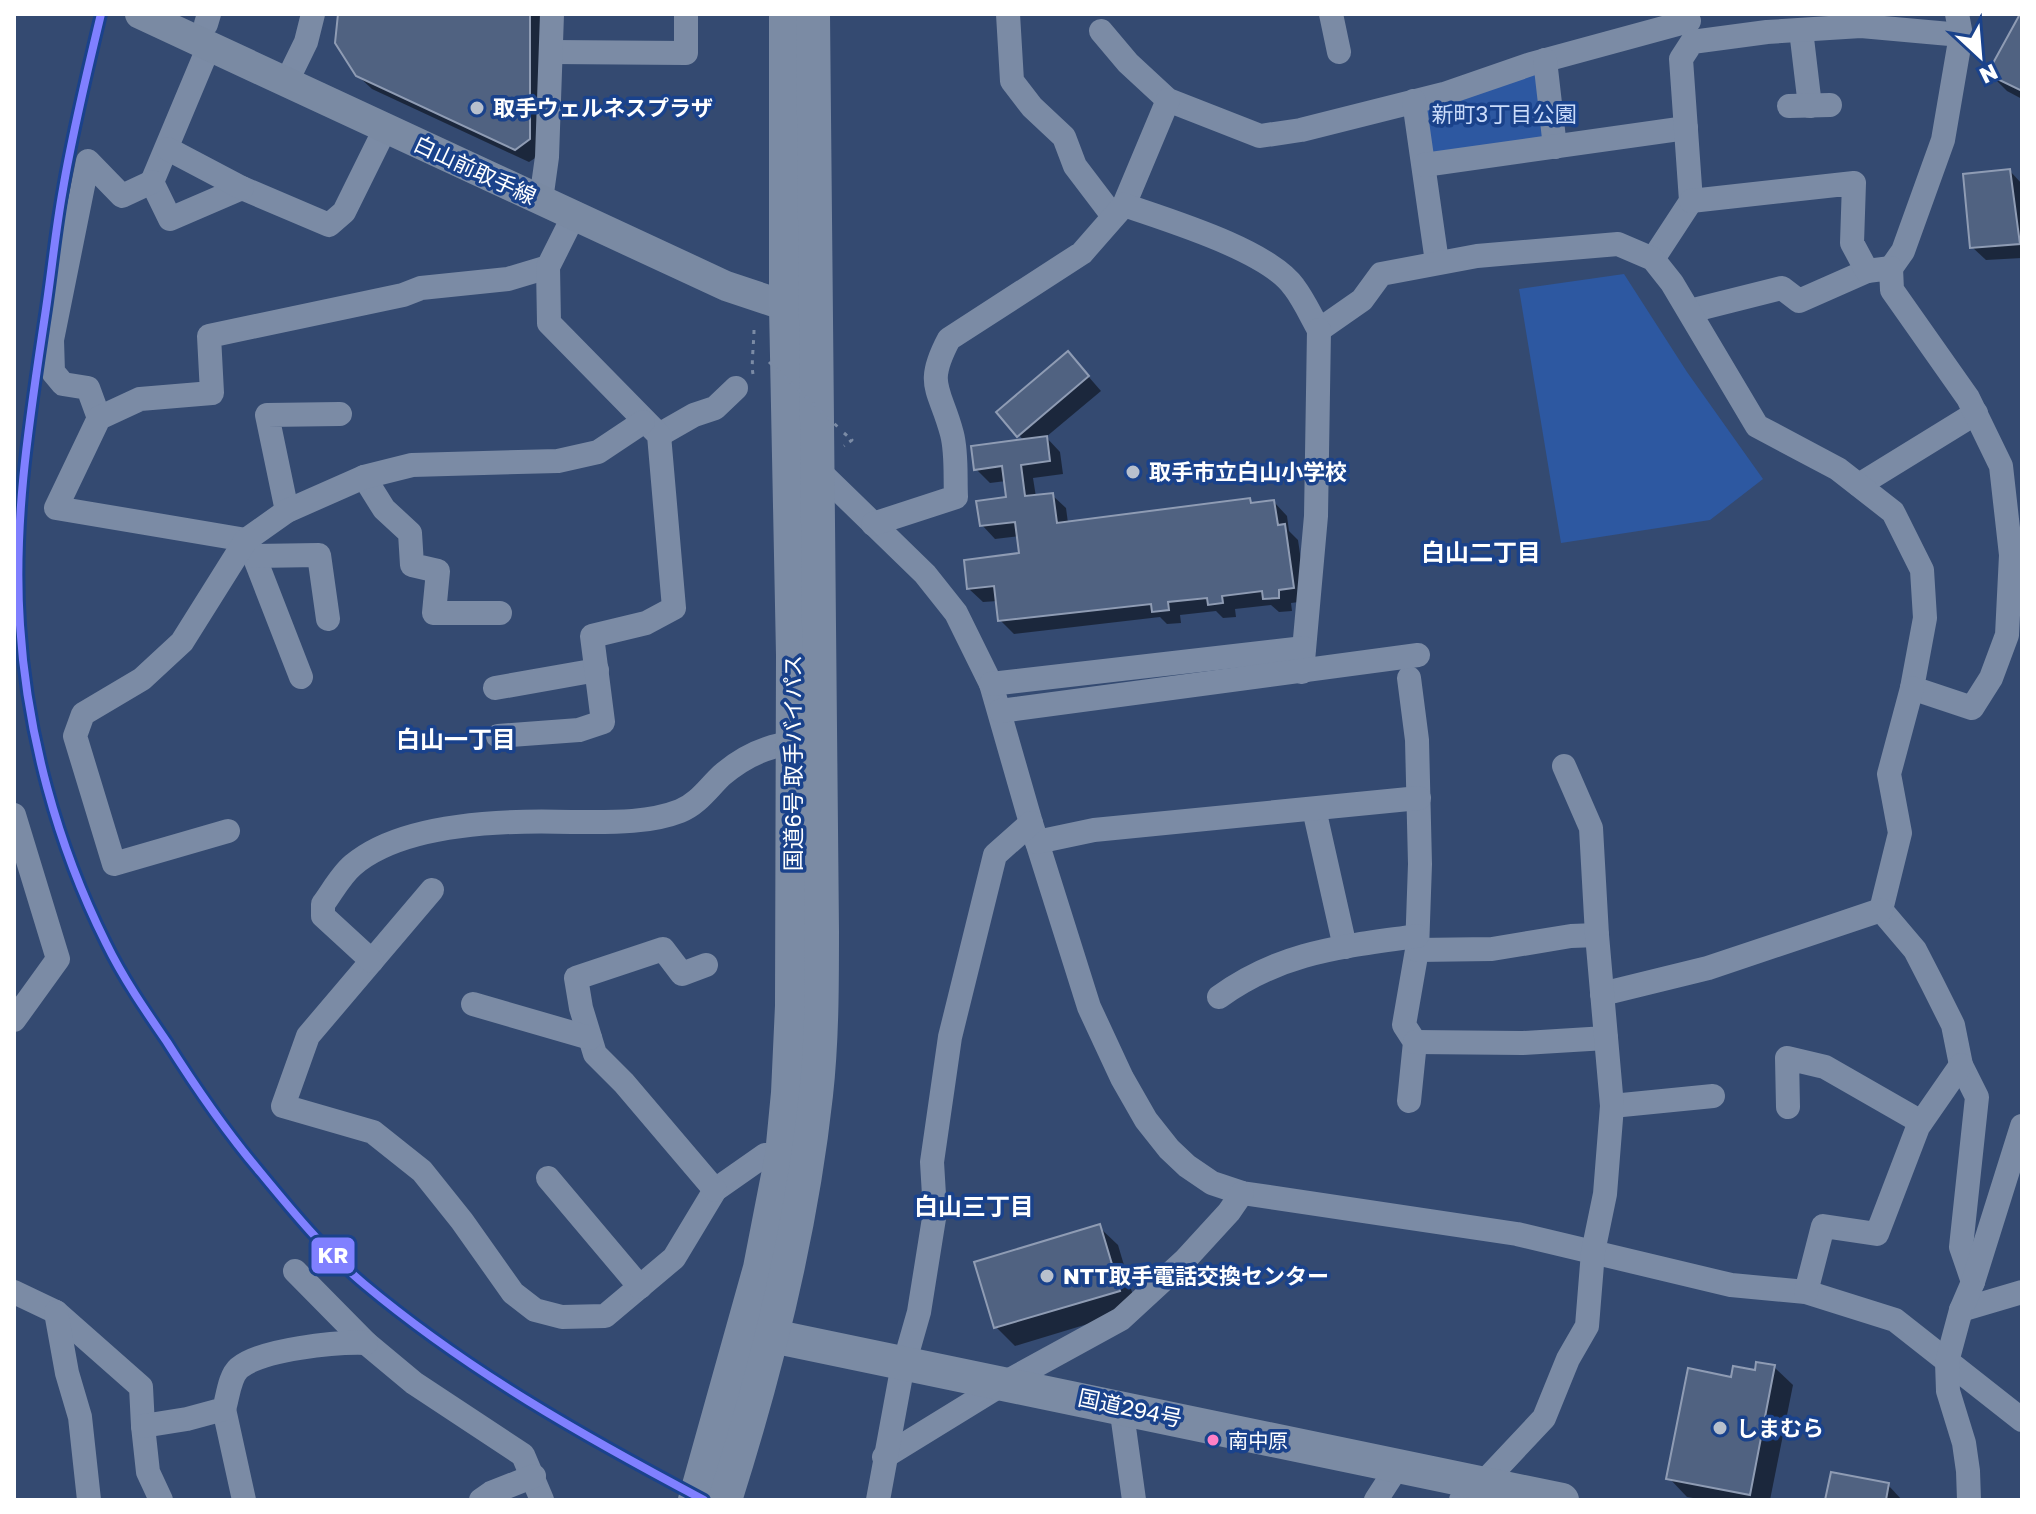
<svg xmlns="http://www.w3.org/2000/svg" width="2036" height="1514" font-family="'Golos Text','Noto Sans JP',sans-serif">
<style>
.green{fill:#2d58a1}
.shadow{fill:#0007}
.building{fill:#506281;stroke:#8f9cb4;stroke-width:2}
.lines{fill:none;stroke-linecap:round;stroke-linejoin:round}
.path{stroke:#7b8ba5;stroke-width:3;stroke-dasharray:4 6;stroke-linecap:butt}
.minor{stroke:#7b8ba5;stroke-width:24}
.major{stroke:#7a8aa3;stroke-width:30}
.highway{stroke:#7b8ba4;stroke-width:34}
.path-bridge{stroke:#7b8ba5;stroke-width:3;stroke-dasharray:4 6;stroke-linecap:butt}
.rail-1-casing{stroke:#1a428b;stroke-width:14}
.rail-1{stroke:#8080ff;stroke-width:8}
.poi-dot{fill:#b8c0cd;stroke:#1a428b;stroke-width:3}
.bus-dot{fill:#ff80c5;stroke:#1a428b;stroke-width:3}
.labels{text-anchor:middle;stroke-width:7;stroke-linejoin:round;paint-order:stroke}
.bus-label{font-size:20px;fill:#fff;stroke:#1a428b;text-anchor:start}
.poi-label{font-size:22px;font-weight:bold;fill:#fff;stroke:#1a428b;text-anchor:start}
.park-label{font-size:22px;fill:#cadbfa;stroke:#1a428b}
.street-label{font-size:22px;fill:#fff;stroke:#1a428b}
.neighbourhood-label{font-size:24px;font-weight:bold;fill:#fff;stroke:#1a428b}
.line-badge{stroke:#1a428b;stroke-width:3}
.badge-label{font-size:22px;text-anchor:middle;font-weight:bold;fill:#fff}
</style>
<rect width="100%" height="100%" fill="#344a71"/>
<g class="green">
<polygon points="1535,73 1544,139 1424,165 1414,101"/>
<polygon points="1624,274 1687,372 1763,479 1710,520 1561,543 1519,289"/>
</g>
<g class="shadow">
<polygon points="340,14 543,14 543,153 529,162 372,89 357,75"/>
<polygon points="2022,15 2022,99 2007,91 1989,73"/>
<polygon points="2010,171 2022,184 2022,258 1986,260 1972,247"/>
<polygon points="1081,368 1101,391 1046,437 1060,452 1063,474 1033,478 1036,497 1052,495 1066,508 1068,523 1250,500 1255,505 1274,502 1287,516 1289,531 1298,540 1307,601 1291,603 1292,611 1279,612 1271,605 1235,609 1236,617 1223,618 1216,611 1180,615 1181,623 1167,624 1160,617 1014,634 1000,620 998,601 983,602 969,589 1022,555 1019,536 995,539 982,525 1008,499 1006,481 990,483 976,469 1024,441 1019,435"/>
<polygon points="1099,1227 1118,1245 1137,1309 1015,1346 996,1327"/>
<polygon points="1774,1367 1793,1385 1770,1500 1705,1500 1687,1497 1669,1478 1733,1379"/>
<polygon points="1888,1485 1902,1500 1827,1500"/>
</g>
<g class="building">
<polygon points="338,14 530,14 530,139 515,150 356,76 335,43"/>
<polygon points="2020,14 2022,14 2022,91 1987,74"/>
<polygon points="2010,169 2020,244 1970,248 1963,174"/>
<polygon points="1068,351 1089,376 1017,437 996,412"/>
<polygon points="1047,436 1050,461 1021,465 1025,496 1053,493 1057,523 1250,498 1251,503 1274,500 1278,525 1285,524 1294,588 1279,590 1279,598 1263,599 1262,591 1222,596 1223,603 1208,605 1207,598 1168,602 1169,610 1152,612 1151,604 998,621 994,586 967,589 964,560 1019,553 1015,522 980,526 976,501 1006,497 1002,466 974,470 971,446"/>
<polygon points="1100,1224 1120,1291 994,1328 974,1262"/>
<polygon points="1756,1362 1775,1365 1750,1495 1666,1479 1688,1368 1731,1377 1733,1366 1755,1370"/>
<polygon points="1831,1472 1889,1483 1886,1500 1825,1500"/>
</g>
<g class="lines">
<g class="path">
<path d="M753 374C751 365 754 342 754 330"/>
<polyline points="844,433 852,440 844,446"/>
</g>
<g class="minor">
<polyline points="1008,14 1012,81 1032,107 1064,137 1075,166 1113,216"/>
<polyline points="1331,14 1339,52"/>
<polyline points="206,24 209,14"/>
<polyline points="1801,30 1810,106"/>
<polyline points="1101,31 1128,63 1168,100 1260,136 1301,130 1444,94 1531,64 1689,21"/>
<polyline points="209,46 152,182 170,219 242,188 329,225 344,212 385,129"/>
<polyline points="552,52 686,53 686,14"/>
<polyline points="1545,60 1555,147"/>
<polyline points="286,83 306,42 313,14"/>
<polyline points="1414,101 1437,262"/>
<polyline points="1789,106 1830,105"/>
<polyline points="168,149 242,188"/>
<polyline points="1424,165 1686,128"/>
<polyline points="541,200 547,157 552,14"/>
<polyline points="1124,205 1168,100"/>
<polyline points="1653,259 1691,201 1681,59 1692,42 1767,32 1861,26 1961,35"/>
<polyline points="1891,268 1903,251 1943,140 1961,35 1957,14"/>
<polyline points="1690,311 1782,288 1799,301 1867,271"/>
<polyline points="99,418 88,388 63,384 53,372 52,340 88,161 122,196 152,182"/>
<polyline points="659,435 694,415 715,408 736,388"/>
<polyline points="816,468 925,574 956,613 991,684 1031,823 1089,1007 1122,1078 1146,1120 1169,1149 1187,1166 1212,1183 1242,1193 1517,1234 1731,1285 1806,1292 1895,1320 2022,1420"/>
<polyline points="364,477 384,509 410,533 412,565 438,571 434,613 500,613"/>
<polyline points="1859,485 1976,413"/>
<polyline points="287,511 267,415 340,414"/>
<path d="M873 524 956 497C955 477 957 453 952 434 940 388 924 386 949 339L1082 253 1124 205C1167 220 1268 250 1294 287 1304 300 1311 316 1319 330L1362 300 1381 274 1477 256 1618 244 1653 259 1672 283 1757 426 1838 469 1893 512 1922 570 1925 618 1912 688 1972 708 1991 678 2007 635 2011 555 2001 466 1968 398 1892 290 1891 268 1867 271 1852 243 1854 183 1691 201"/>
<polyline points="254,556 301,677"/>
<polyline points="328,619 319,555 254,556 246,540 56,508 99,418 140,399 212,393 209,336 403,295 421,288 508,279 548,267"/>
<polyline points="1302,672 1316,516 1319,330"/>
<polyline points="1409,678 1417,740 1420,864 1417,950 1404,1025 1415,1042 1409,1101"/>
<polyline points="991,684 1304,648"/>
<polyline points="495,688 597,670"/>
<polyline points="1000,711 1418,655"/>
<polyline points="498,736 579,730 603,722 592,636 646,623 674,608 659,435 549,323 548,267 574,215"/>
<polyline points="1314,809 1345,947"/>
<polyline points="14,815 58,959 14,1020"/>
<polyline points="228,831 114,864 75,736 83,714 142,679 182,642 246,540 287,511 364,477 412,465 558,461 598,452 643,422"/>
<polyline points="1037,842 1094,830 1419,798"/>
<polyline points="432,890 308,1036 283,1106 373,1132 422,1171 462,1221 513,1293 535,1310 562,1317 605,1316 674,1258 715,1190 765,1155 782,1155"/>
<polyline points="1881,910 1915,950 1932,983 1953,1025 1961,1065 1977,1097 1961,1247 1973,1282"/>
<polyline points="1881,910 1900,833 1889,774 1912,688"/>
<polyline points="1417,950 1492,949 1571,936 1597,935"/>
<path d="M372 961 323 916V904C332 892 341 875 353 865 404 822 507 820 571 822 606 822 647 824 680 811 698 804 709 787 722 775 743 757 765 746 793 743"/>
<polyline points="706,965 682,974 663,949 576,978 581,1008 595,1054 624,1083 715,1190"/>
<polyline points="1602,994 1708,968 1881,910"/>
<path d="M1219 997C1283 951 1342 947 1417 936"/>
<polyline points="473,1004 590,1038"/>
<polyline points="1415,1042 1523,1043 1606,1038"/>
<polyline points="1612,1106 1713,1096"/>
<polyline points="1788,1107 1787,1058 1825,1067 1921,1122"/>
<polyline points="548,1178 640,1287"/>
<polyline points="295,1271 366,1343 414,1383 523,1455 542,1500"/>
<polyline points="14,1292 56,1312 141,1387 143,1426 148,1472 161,1500"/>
<polyline points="1806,1292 1823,1226 1877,1234 1918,1127 1961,1065"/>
<polyline points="1961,1310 2022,1292"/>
<polyline points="56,1312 67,1373 80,1417 89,1500"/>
<polyline points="1121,1406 1134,1500"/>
<polyline points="224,1409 244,1500"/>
<path d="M143 1426 187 1419 224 1409C228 1397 229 1377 239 1368 262 1349 336 1342 366 1343"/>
<polyline points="884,1457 1006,1382 1121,1319 1185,1260 1229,1212 1242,1193"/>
<polyline points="481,1500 491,1493 534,1476"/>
<polyline points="878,1500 901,1375 919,1312 935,1212 932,1162 950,1037 995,855 1031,823"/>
<polyline points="1376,1500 1398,1466"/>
<polyline points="1461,1500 1483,1483 1544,1418 1568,1359 1587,1326 1593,1252 1605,1194 1612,1106 1597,935 1591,828 1564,766"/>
<polyline points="1969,1500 1968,1471 1964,1443 1948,1391 1947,1362 1961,1310 1973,1282 2022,1126"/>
</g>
<polyline class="major" points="140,14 726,286 786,306 809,309"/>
<g class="highway">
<polyline points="753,1332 1562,1500"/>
<polyline points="695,1500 760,1268 782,1155 788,1093 792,1006 793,655 786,306 786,14"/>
<path d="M725 1500C767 1368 801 1233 816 1095 822 1041 822 985 822 931L813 14"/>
</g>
<polyline class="path-bridge" points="769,362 840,429"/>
<defs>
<path id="rail-1" d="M101 14C87 72 73 130 63 189 55 233 51 278 44 322 29 422 13 524 20 625 27 734 57 845 106 943 123 978 145 1010 167 1042 196 1088 226 1132 261 1173 293 1212 326 1252 364 1284 468 1371 585 1437 704 1500"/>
</defs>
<use href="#rail-1" class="rail-1-casing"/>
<use href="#rail-1" class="rail-1"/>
</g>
<g class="poi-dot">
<circle cx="477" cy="108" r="8"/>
<circle cx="1133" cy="472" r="8"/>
<circle cx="1047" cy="1276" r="8"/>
<circle cx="1720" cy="1428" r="8"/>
</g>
<circle class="bus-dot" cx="1213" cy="1440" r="7"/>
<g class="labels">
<g class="bus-label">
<text x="1228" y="1448">南中原</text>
</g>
<g class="poi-label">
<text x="493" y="116">取手ウェルネスプラザ</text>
<text x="1149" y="480">取手市立白山小学校</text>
<text x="1063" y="1284">NTT取手電話交換センター</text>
<text x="1736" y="1436">しまむら</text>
</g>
<g class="park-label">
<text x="1504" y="122">新町3丁目公園</text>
</g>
<g class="street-label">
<text transform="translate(475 170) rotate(25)" y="8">白山前取手線</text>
<text transform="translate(793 763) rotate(-90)" y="8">国道6号 取手バイパス</text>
<text transform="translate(1130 1408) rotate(12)" y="8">国道294号</text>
</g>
<g class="neighbourhood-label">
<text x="1481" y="561">白山二丁目</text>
<text x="456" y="748">白山一丁目</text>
<text x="974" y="1215">白山三丁目</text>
</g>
</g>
<rect class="line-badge" x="310" y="1236" width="46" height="39" rx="8" fill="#8080ff"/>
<g class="badge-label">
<text x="333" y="1263">KR</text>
</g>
<rect width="2036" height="1514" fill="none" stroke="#ffffff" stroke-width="32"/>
<g transform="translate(1980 56) rotate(154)" stroke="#1a428b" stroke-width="6" paint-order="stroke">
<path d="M0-6L14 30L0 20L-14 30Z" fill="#ffffff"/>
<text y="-12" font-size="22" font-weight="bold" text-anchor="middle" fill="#ffffff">N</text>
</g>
</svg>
